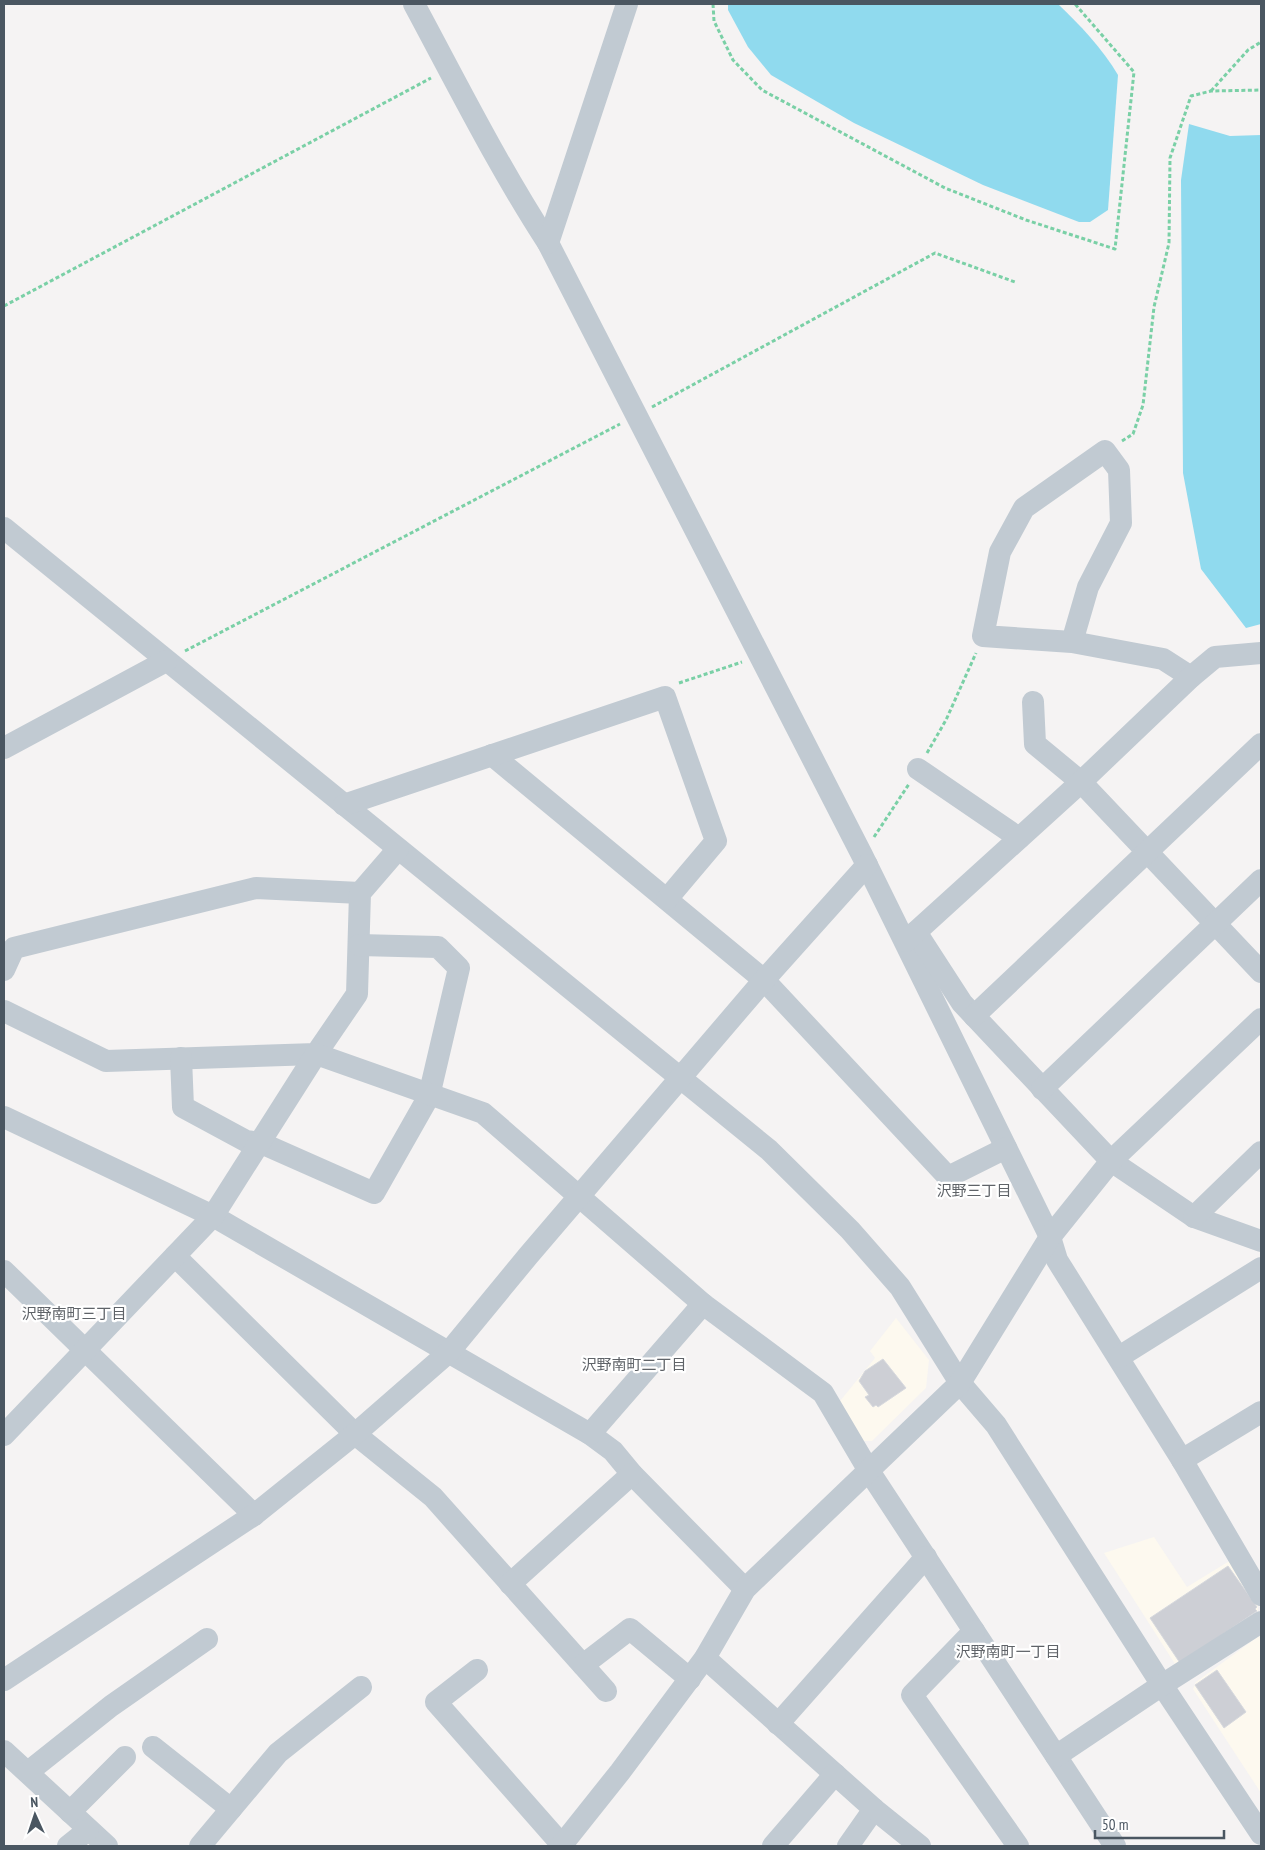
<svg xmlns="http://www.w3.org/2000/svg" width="1265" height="1850" font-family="'PT Sans Narrow','Noto Sans JP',sans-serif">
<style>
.commercial{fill:#fdf9ef}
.water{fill:#90daee}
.building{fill:#cdcfd5;stroke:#d7d9de}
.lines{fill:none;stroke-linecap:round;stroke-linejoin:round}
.path{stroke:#7ad0a6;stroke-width:3;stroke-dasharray:4 2.5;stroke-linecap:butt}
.minor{stroke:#c1cad2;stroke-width:22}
.labels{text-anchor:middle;stroke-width:4.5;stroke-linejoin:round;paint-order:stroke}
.neighbourhood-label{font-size:15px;fill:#5f6368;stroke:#fff}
</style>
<rect width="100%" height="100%" fill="#f5f3f3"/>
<g class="commercial">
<polygon points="896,1318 929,1360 926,1388 872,1441 861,1441 840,1401 875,1358 870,1351"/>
<polygon points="1154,1537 1187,1587 1231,1560 1258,1605 1258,1611 1182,1663 1175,1664 1104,1553"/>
<polygon points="1259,1636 1261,1640 1261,1793 1193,1689 1196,1682"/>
</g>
<g class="water">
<path d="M728 4H1058C1080 25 1102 48 1118 75L1108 210 1090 222H1079L983 185 854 123 771 75 748 47 728 10Z"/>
<polygon points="1189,124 1230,136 1261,135 1261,624 1246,628 1201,569 1183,473 1181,180"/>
</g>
<g class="building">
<polygon points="883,1359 906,1388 878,1407 876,1405 873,1407 865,1397 869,1395 859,1381 865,1371"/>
<polygon points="1228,1566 1257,1607 1255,1609 1257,1611 1180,1663 1150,1618"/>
<polygon points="1217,1670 1246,1712 1224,1728 1195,1685"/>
</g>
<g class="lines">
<g class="path">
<polyline points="713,4 714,21 733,60 762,90 945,188 1026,220 1115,249 1134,72 1075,4"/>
<polyline points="1211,91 1248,50 1261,42"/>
<polyline points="4,306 431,78"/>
<polyline points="652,407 935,253 1015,282"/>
<polyline points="1122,441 1133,434 1143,405 1154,307 1169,243 1170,158 1191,96 1211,91 1261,90"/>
<polyline points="185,651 620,424"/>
<polyline points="679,683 742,662"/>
<polyline points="927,753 946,720 976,653"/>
<polyline points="874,837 909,784"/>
</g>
<g class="minor">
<path d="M414 4C457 84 498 166 548 243L862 855 1050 1237 1057 1260 1182 1460 1261 1595"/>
<polyline points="548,243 627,4"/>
<polyline points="4,528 769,1150 850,1230 900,1287 960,1383 996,1425 1162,1685 1261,1834"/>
<polyline points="1072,642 1088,587 1121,523 1119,470 1105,451 1024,508 1000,552 983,636 1072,642 1163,659 1191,677"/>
<polyline points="1033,702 1035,744 1081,782 1261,972"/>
<polyline points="4,748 166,661"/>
<polyline points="492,755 764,980 948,1177 1006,1148"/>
<polyline points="918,769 1019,838"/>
<polyline points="344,805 665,697 716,841 667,899"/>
<polyline points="916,932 962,1003 1111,1161 1194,1217 1261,1241"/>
<polyline points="906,941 1081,782 1191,677 1215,657 1261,653"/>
<polyline points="4,970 14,948 256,888 360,893"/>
<polyline points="4,1011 106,1061 316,1054 357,994 360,893 398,849"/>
<polyline points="974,1016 1261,744"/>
<polyline points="181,1058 183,1107 246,1141 261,1143 374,1193 429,1096 459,968 438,947 359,945"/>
<polyline points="1042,1089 1261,880"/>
<polyline points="4,1117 213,1216 590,1434 613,1451 632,1474 745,1589"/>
<polyline points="1194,1217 1261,1152"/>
<polyline points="175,1256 355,1434 433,1497 606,1691"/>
<polyline points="4,1271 254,1515"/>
<polyline points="1119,1357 1261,1268"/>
<polyline points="590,1434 703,1304"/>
<polyline points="4,1435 213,1216 316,1054 483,1113 703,1304 823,1393 869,1471 1115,1846"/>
<polyline points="1182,1460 1261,1412"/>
<polyline points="510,1584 632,1474"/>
<polyline points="974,1631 912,1695 1018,1846"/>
<polyline points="705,1658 874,1809 848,1846"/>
<polyline points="583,1665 630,1629 690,1679"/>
<polyline points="477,1670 436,1702 562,1845"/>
<polyline points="4,1680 254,1515 355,1434 449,1352 528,1256 764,980 867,865"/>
<polyline points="778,1724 926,1557"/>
<polyline points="153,1747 231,1809"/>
<polyline points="4,1751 107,1846"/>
<polyline points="1056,1756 1162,1685 1261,1622"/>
<polyline points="28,1772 111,1706 207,1639"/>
<polyline points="874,1809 920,1846"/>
<polyline points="70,1812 125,1757"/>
<polyline points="68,1846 88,1830"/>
<polyline points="200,1846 278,1753 361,1687"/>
<polyline points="561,1846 620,1772 705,1658 745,1589 960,1383 1050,1237 1111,1161 1261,1019"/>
<polyline points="773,1846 835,1774"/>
</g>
</g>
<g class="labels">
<g class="neighbourhood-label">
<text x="974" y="1196">沢野三丁目</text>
<text x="74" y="1319">沢野南町三丁目</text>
<text x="634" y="1370">沢野南町二丁目</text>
<text x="1008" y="1657">沢野南町一丁目</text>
</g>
</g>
<rect width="1265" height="1850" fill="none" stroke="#4a5661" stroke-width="10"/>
<g transform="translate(35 1815) rotate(357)" stroke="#ffffff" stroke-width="4" paint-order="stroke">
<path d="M0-4L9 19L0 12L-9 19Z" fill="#4a5661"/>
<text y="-8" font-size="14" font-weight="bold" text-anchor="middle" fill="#4a5661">N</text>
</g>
<path d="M1095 1830v8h129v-8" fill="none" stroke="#4a5661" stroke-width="2.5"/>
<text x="1102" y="1830" font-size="15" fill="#4a5661" stroke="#ffffff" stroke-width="4" paint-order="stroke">50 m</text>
</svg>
